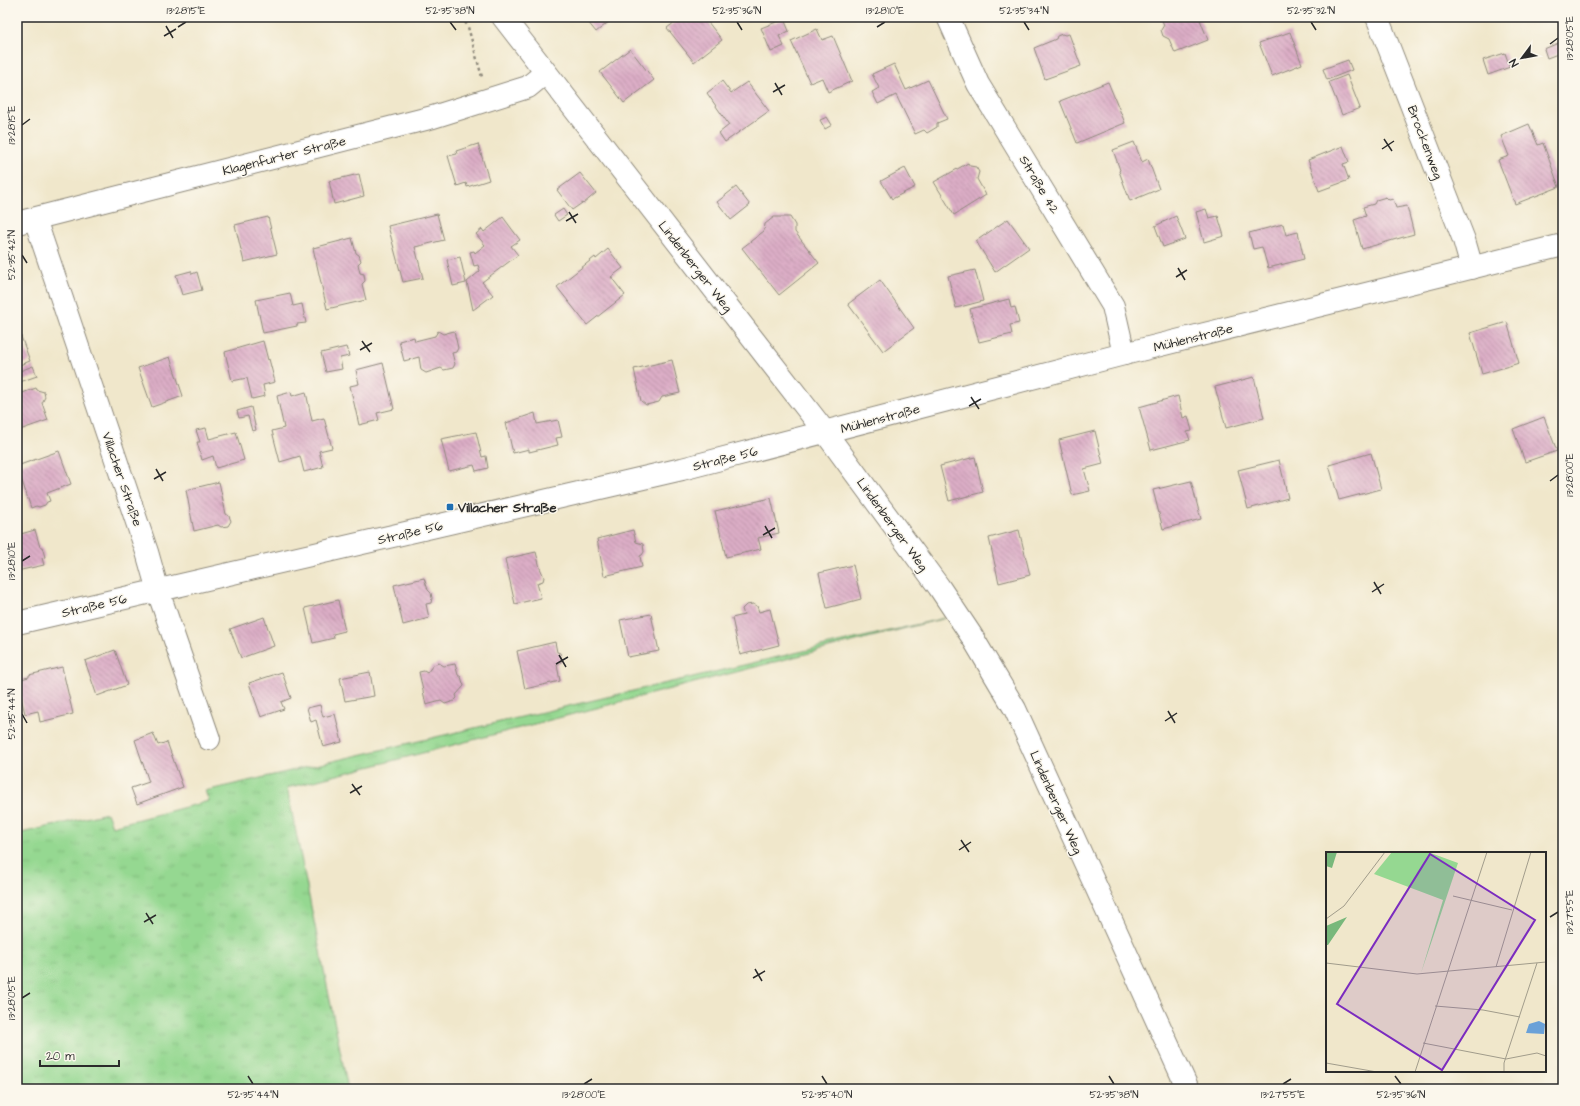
<svg xmlns="http://www.w3.org/2000/svg" width="1580" height="1106" font-family="'Architects Daughter',sans-serif">
<style>
.grass{fill:url(#grass-tufts);stroke:#60825e}
.building{fill:url(#building-back-hatch)}
.lines{fill:none;stroke-linecap:round;stroke-linejoin:round}
.street-casing{stroke:#8e897b;stroke-width:24}
.path{stroke:#8e897b;stroke-width:2.5;stroke-dasharray:3 3;stroke-linecap:butt}
.street{stroke:#fff;stroke-width:22}
.ticks{fill:none;stroke:#2b2b2b;stroke-width:1.5}
.poi-dot{fill:#1f6fb2;stroke:#fbf7ec;stroke-width:1.5}
.labels{text-anchor:middle;stroke-width:3;stroke-linejoin:round;paint-order:stroke}
.street-label{font-size:13px;fill:#2b2b2b;stroke:#fbf7ec}
.poi-label{font-size:13px;font-weight:bold;fill:#2b2b2b;stroke:#fbf7ec;text-anchor:start}
.inset-road{fill:none;stroke:#a19c8b;stroke-width:1}
.view{fill:#7b2cbf;fill-opacity:0.15;stroke:#7b2cbf;stroke-width:2}
.inset-edge{fill:none;stroke:#2b2b2b;stroke-width:2}
.neatline{fill:none;stroke:#2b2b2b;stroke-width:1.5}
.ticks-label{font-size:10px;text-anchor:middle;fill:#2b2b2b}
</style>
<defs>
<pattern id="grass-tufts" width="24" height="20" patternUnits="userSpaceOnUse"><rect width="24" height="20" fill="#95d891"/><path d="M3 7l-1-3M5 7V3M7 7l1-3M15 17l-1-3M17 17v-4M19 17l1-3" fill="none" stroke="#81ba7d"/></pattern>
<pattern id="building-back-hatch" width="6" height="6" patternUnits="userSpaceOnUse"><rect width="6" height="6" fill="#dcadc6"/><path d="M-1 5l2 2M0 0l6 6M5-1l2 2" fill="none" stroke="#b38da1"/></pattern>
</defs>
<rect width="100%" height="100%" fill="#fbf7ec"/>
<filter id="ink" filterUnits="userSpaceOnUse"><feTurbulence type="fractalNoise" baseFrequency=".025" numOctaves="2"/><feDisplacementMap in="SourceGraphic" scale="8" xChannelSelector="R" yChannelSelector="G"/><feConvolveMatrix kernelMatrix="1 2 1 2 8 2 1 2 1" color-interpolation-filters="sRGB"/></filter>
<filter id="wash" filterUnits="userSpaceOnUse"><feTurbulence type="fractalNoise" baseFrequency=".012" numOctaves="4" result="noise"/><feDisplacementMap in="SourceGraphic" scale="16" xChannelSelector="R" yChannelSelector="G"/><feGaussianBlur stdDeviation="0.9" result="paint"/><feColorMatrix in="noise" values="0 0 0 0 0 0 0 0 0 0 0 0 0 0 0 0 0 1.4 0 .05"/><feComposite in="paint" operator="in"/></filter>
<g filter="url(#wash)">
<rect width="100%" height="100%" fill="#f0e7cb"/>
<polygon class="grass" points="945,618 287,788 348,1089 17,1089 17,834 107,813 112,826 209,801 205,791"/>
<g id="blocks">
<g class="building">
<polygon points="584,17 615,17 596,32"/>
<polygon points="682,17 704,17 722,40 694,62 667,28"/>
<polygon points="1164,17 1199,17 1208,40 1175,53 1169,39 1163,36 1161,30 1164,25 1161,18"/>
<polygon points="784,19 789,31 779,36 784,46 771,52 761,28"/>
<polygon points="817,29 822,40 833,36 852,81 828,92 822,78 810,83 791,41"/>
<polygon points="1290,32 1302,64 1272,76 1259,43"/>
<polygon points="1062,34 1065,35 1069,34 1081,66 1045,79 1034,48 1056,39 1057,36"/>
<polygon points="1561,42 1563,52 1547,58 1544,49"/>
<polygon points="630,49 654,80 624,103 600,72"/>
<polygon points="1505,53 1510,67 1488,75 1483,60"/>
<polygon points="1348,60 1352,70 1327,80 1323,69"/>
<polygon points="894,64 906,90 928,80 947,119 937,123 937,127 927,133 924,130 915,134 896,95 878,104 872,92 879,88 872,74"/>
<polygon points="1347,75 1360,108 1342,115 1329,82"/>
<polygon points="722,81 731,93 747,82 769,111 725,142 719,133 729,125 707,93"/>
<polygon points="1108,82 1125,123 1077,143 1060,101"/>
<polygon points="827,117 832,125 825,129 820,120"/>
<polygon points="1529,124 1538,145 1543,143 1559,187 1515,204 1498,160 1509,156 1501,136"/>
<polygon points="1134,142 1142,162 1148,159 1159,189 1130,201 1119,171 1120,170 1113,150"/>
<polygon points="478,144 489,180 467,187 466,183 457,186 448,156 457,154 456,151"/>
<polygon points="1343,146 1349,162 1343,164 1349,180 1319,191 1308,160"/>
<polygon points="968,163 970,166 976,167 979,172 977,179 986,195 954,215 934,182"/>
<polygon points="905,168 915,187 892,199 881,181"/>
<polygon points="580,173 596,193 583,204 582,203 572,210 557,190"/>
<polygon points="359,174 364,196 334,204 329,181"/>
<polygon points="736,187 750,205 731,220 717,202"/>
<polygon points="1386,197 1389,200 1393,199 1396,208 1407,206 1414,234 1362,249 1354,220 1366,216 1363,207 1374,204 1376,200"/>
<polygon points="563,209 567,215 558,221 554,215"/>
<polygon points="1206,209 1209,218 1218,216 1224,236 1204,242 1196,212"/>
<polygon points="437,214 444,240 415,247 423,278 403,282 388,226"/>
<polygon points="1176,216 1185,239 1163,247 1155,226"/>
<polygon points="268,217 277,254 244,262 235,225"/>
<polygon points="503,217 520,240 511,246 518,255 482,282 493,295 473,310 467,282 480,271 478,265 474,266 470,252 474,251 475,253 485,245 476,234 482,229 484,232"/>
<polygon points="774,217 790,217 795,225 795,232 819,263 779,295 742,248 764,231 765,224"/>
<polygon points="1008,219 1029,248 995,272 976,241"/>
<polygon points="1283,224 1286,235 1298,232 1304,259 1268,268 1262,247 1253,249 1249,233"/>
<polygon points="352,238 356,253 359,255 361,261 358,264 360,273 364,274 365,281 362,284 366,300 327,309 313,248"/>
<polygon points="608,249 623,268 611,277 625,295 587,325 557,287 595,257 596,259"/>
<polygon points="460,257 466,283 453,286 447,260"/>
<polygon points="975,270 983,301 956,308 948,276"/>
<polygon points="191,271 192,274 197,272 202,290 182,295 176,275"/>
<polygon points="880,280 914,328 883,351 848,304"/>
<polygon points="290,293 293,306 302,304 306,323 297,324 297,326 263,333 256,300"/>
<polygon points="1009,299 1011,308 1015,307 1019,323 1010,325 1012,334 979,342 970,309"/>
<polygon points="1507,322 1519,363 1482,374 1470,333"/>
<polygon points="17,331 19,331 30,361 17,366"/>
<polygon points="438,331 443,334 454,331 458,348 456,352 452,353 455,364 453,368 444,370 441,368 426,373 421,370 419,357 404,361 399,341 414,337 415,341 435,336"/>
<polygon points="263,341 268,360 269,359 275,382 263,385 265,396 252,399 247,378 232,381 225,352"/>
<polygon points="346,347 349,356 340,358 342,369 326,372 321,353"/>
<polygon points="170,357 183,396 152,407 138,368"/>
<polygon points="672,360 680,393 662,397 659,402 646,405 641,401 634,369"/>
<polygon points="383,363 394,409 377,413 379,420 359,425 350,386 359,384 356,370"/>
<polygon points="33,366 37,376 17,383 17,372"/>
<polygon points="1254,377 1264,418 1226,428 1215,387"/>
<polygon points="36,388 37,390 44,392 45,397 42,403 48,420 17,431 17,395"/>
<polygon points="291,392 292,396 306,392 312,421 324,418 332,448 319,451 323,467 304,472 300,456 280,462 272,431 284,428 277,396"/>
<polygon points="1178,396 1183,418 1188,416 1192,431 1187,432 1190,440 1151,450 1139,407"/>
<polygon points="251,407 256,430 252,431 248,416 239,418 237,411"/>
<polygon points="535,413 537,424 558,420 562,437 556,438 558,445 529,452 529,449 513,453 506,423"/>
<polygon points="1544,417 1557,451 1525,462 1513,429"/>
<polygon points="206,428 209,439 236,432 244,460 216,468 213,456 202,460 197,442 200,442 196,430"/>
<polygon points="1095,431 1103,464 1084,469 1090,491 1072,495 1059,440"/>
<polygon points="476,432 482,457 486,456 488,468 476,471 474,465 449,471 441,439"/>
<polygon points="59,451 71,484 47,493 50,501 47,502 45,505 39,507 36,506 31,508 17,466"/>
<polygon points="1371,453 1381,489 1339,500 1329,465"/>
<polygon points="975,457 983,492 949,501 940,466"/>
<polygon points="1279,460 1288,498 1248,509 1238,470"/>
<polygon points="1191,481 1201,519 1163,529 1153,490"/>
<polygon points="219,482 226,514 229,516 231,521 228,526 221,527 218,525 194,531 186,490"/>
<polygon points="771,498 779,533 758,538 761,549 726,557 715,511"/>
<polygon points="35,530 40,547 42,547 45,557 42,558 44,565 17,571 17,535"/>
<polygon points="633,530 636,542 643,544 644,552 642,555 640,556 642,567 604,576 597,539"/>
<polygon points="1019,530 1030,575 999,583 989,538"/>
<polygon points="536,552 540,568 544,577 543,581 537,583 541,598 515,604 505,559"/>
<polygon points="853,565 861,599 827,608 819,573"/>
<polygon points="424,578 428,590 431,593 432,598 431,603 426,604 429,618 403,625 394,585"/>
<polygon points="338,600 345,631 333,634 334,638 313,643 305,608"/>
<polygon points="753,604 757,606 759,612 770,609 779,645 740,655 732,618 744,615 742,609 746,605"/>
<polygon points="651,614 659,651 628,657 620,620"/>
<polygon points="264,617 274,646 241,658 230,629"/>
<polygon points="555,642 557,652 560,653 562,661 557,665 560,681 525,689 517,651"/>
<polygon points="115,650 127,685 97,696 85,661"/>
<polygon points="439,663 444,666 455,664 458,675 461,677 464,686 456,695 457,698 454,701 445,704 441,701 426,705 419,672 424,671 427,673 433,665"/>
<polygon points="62,667 73,714 40,722 38,711 25,714 17,680 29,677 29,675"/>
<polygon points="282,672 291,698 281,702 284,709 261,717 249,683"/>
<polygon points="370,672 374,696 345,701 340,678"/>
<polygon points="320,705 323,717 335,714 342,742 323,747 316,720 311,722 307,708"/>
<polygon points="153,733 158,745 167,742 183,787 137,804 131,788 149,782 135,740"/>
</g>
</g>
</g>
<g filter="url(#ink)">
<use href="#blocks" fill-opacity="0" stroke="#8e897b" stroke-width="1"/>
<g class="lines">
<defs>
<g id="street">
<polyline points="503,17 825,432 939,587 971,635 1015,709 1188,1089"/>
<polyline points="948,17 978,84 1113,306 1124,354"/>
<polyline points="1377,17 1464,240 1472,268"/>
<polyline points="35,219 147,552 158,591 209,739"/>
<polyline points="17,223 433,117 528,87 545,73"/>
<polyline points="17,623 682,469 1124,354 1563,245"/>
</g>
</defs>
<use href="#street" class="street-casing"/>
<polyline class="path" points="462,17 468,27 482,77"/>
<use href="#street" class="street"/>
</g>
</g>
<path class="ticks" d="M450 22 456 30M737 22 742 30M1024 22 1029 30M1311 22 1316 30M166 26 173 38M178 27 186 22M877 27 885 22M164 36 176 29M1550 44 1558 38M775 83 782 95M773 92 785 85M22 125 30 119M1384 139 1392 151M1382 149 1394 141M569 212 576 223M566 221 578 214M22 255 27 263M1178 268 1185 280M1176 277 1187 270M362 341 370 352M360 350 372 343M971 397 979 409M969 406 981 399M156 469 163 481M154 479 166 472M1550 481 1558 475M765 526 772 538M763 535 775 528M22 561 30 556M1374 582 1381 594M1372 592 1384 584M559 655 566 667M556 664 568 657M1168 711 1175 723M22 714 27 723M1165 721 1177 713M352 784 360 795M350 793 362 786M961 840 969 852M959 850 971 842M146 913 153 924M1550 917 1558 912M144 922 156 915M755 969 762 981M753 978 765 971M22 998 30 993M248 1076 253 1084M822 1076 827 1084M1109 1076 1114 1084M1395 1076 1401 1084M584 1084 592 1079M1283 1084 1291 1079"/>
<rect class="poi-dot" x="446" y="503" width="8" height="8" rx="2"/>
<g class="labels">
<g class="street-label">
<text transform="translate(1426 142) rotate(69)" y="5">Brockenweg</text>
<text transform="translate(284 155) rotate(-14)" y="5">Klagenfurter Straße</text>
<text transform="translate(1040 184) rotate(59)" y="5">Straße 42</text>
<text transform="translate(696 266) rotate(52)" y="5">Lindenberger Weg</text>
<text transform="translate(1193 337) rotate(-14)" y="5">Mühlenstraße</text>
<text transform="translate(880 418) rotate(-15)" y="5">Mühlenstraße</text>
<text transform="translate(725 458) rotate(-14)" y="5">Straße 56</text>
<text transform="translate(123 479) rotate(71)" y="5">Villacher Straße</text>
<text transform="translate(893 524) rotate(54)" y="5">Lindenberger Weg</text>
<text transform="translate(410 532) rotate(-13)" y="5">Straße 56</text>
<text transform="translate(94 605) rotate(-13)" y="5">Straße 56</text>
<text transform="translate(1057 802) rotate(66)" y="5">Lindenberger Weg</text>
</g>
<g class="poi-label">
<text x="458" y="512">Villacher Straße</text>
</g>
</g>
<g transform="translate(1326 852)">
<rect width="220" height="220" fill="#f0e7cb"/>
<path d="M66 0H102L132 11 95 121 117 48 48 22Z" fill="#95d891"/>
<path d="M0 0H11L6 16 0 14ZM21 65 2 93H0V74Z" fill="#78b87b"/>
<path d="M213 169 219 172 218 182 200 181 203 172Z" fill="#6aa1d8"/>
<path class="inset-road" d="M127 44 186 58M0 67 18 54 59 0M0 111 91 122 220 110M170 115 205 0M109 154 157 158 194 165M97 191 180 207 211 201 220 204M0 211 51 220M89 220 161 0M178 220V211L211 111"/>
<path class="view" d="M104 2 209 68 116 218 11 152Z"/>
<rect width="220" height="220" class="inset-edge"/>
</g>
<rect width="1580" height="1106" fill="none" stroke="#fbf7ec" stroke-width="44"/>
<g transform="translate(1522 58) rotate(238)" stroke="#fbf7ec" stroke-width="3" paint-order="stroke">
<path d="M0-3L7 15L0 10L-7 15Z" fill="#2b2b2b"/>
<text y="-6" font-size="11" font-weight="bold" text-anchor="middle" fill="#2b2b2b">N</text>
</g>
<path d="M40 1060v6h79v-6" fill="none" stroke="#2b2b2b" stroke-width="2"/>
<text x="46" y="1060" font-size="12" fill="#2b2b2b" stroke="#fbf7ec" stroke-width="3" paint-order="stroke">20 m</text>
<rect x="22" y="22" width="1536" height="1062" class="neatline"/>
<g class="ticks-label">
<text x="186" y="14">13°28'15"E</text>
<text x="450" y="14">52°35'38"N</text>
<text x="737" y="14">52°35'36"N</text>
<text x="885" y="14">13°28'10"E</text>
<text x="1024" y="14">52°35'34"N</text>
<text x="1311" y="14">52°35'32"N</text>
<text transform="translate(1569 38) rotate(-90)" y="4">13°28'05"E</text>
<text transform="translate(11 125) rotate(-90)" y="4">13°28'15"E</text>
<text transform="translate(11 255) rotate(-90)" y="4">52°35'42"N</text>
<text transform="translate(1569 475) rotate(-90)" y="4">13°28'00"E</text>
<text transform="translate(11 561) rotate(-90)" y="4">13°28'10"E</text>
<text transform="translate(11 714) rotate(-90)" y="4">52°35'44"N</text>
<text transform="translate(1569 912) rotate(-90)" y="4">13°27'55"E</text>
<text transform="translate(11 998) rotate(-90)" y="4">13°28'05"E</text>
<text x="253" y="1098">52°35'44"N</text>
<text x="584" y="1098">13°28'00"E</text>
<text x="827" y="1098">52°35'40"N</text>
<text x="1114" y="1098">52°35'38"N</text>
<text x="1283" y="1098">13°27'55"E</text>
<text x="1401" y="1098">52°35'36"N</text>
</g>
</svg>
